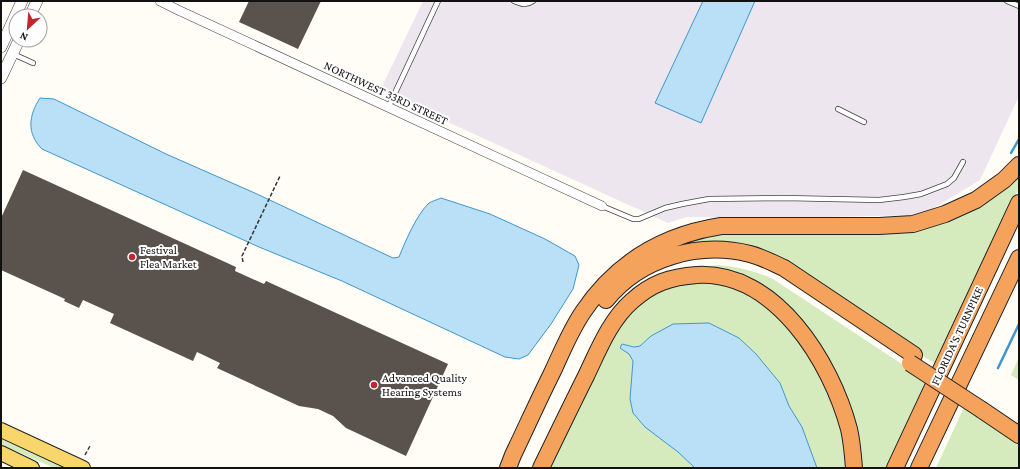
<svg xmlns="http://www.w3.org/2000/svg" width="1020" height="469" viewBox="0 0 1020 469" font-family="'Crimson Pro',serif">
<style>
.industrial{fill:#eee6ef}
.green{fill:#d5ebbd}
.water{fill:#b9e0f7;stroke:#3f96cf}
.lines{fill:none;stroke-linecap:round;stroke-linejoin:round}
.stream{stroke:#3f96cf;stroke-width:2.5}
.building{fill:#5a524d}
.service-casing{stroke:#444;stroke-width:6}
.minor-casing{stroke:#444;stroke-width:10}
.tertiary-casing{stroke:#444;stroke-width:12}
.primary-casing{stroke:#222;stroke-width:16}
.motorway-casing{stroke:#222;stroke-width:18}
.path{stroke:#333;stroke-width:1.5;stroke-dasharray:4 2;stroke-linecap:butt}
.service{stroke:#fff;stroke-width:4.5}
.minor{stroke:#fff;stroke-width:9}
.tertiary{stroke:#fff;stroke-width:11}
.primary{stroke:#f9d66b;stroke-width:14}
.motorway{stroke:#f5a25d;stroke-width:16}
.motorway-bridge-casing{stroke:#222;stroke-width:18;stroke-linecap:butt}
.motorway-bridge{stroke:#f5a25d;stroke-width:16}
.poi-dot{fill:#c4262e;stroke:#fff;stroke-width:1.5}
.labels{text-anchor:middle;stroke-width:4;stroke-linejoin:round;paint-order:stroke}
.street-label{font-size:12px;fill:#111;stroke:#fff}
.poi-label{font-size:12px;fill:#111;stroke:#fff;text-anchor:start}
</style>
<rect width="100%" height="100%" fill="#fffdf5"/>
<path class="industrial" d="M 423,1 L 1019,1 L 1019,96 L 980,180 L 922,215 L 777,218 L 687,217 L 668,223 L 380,91 Z"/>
<path class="green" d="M 1019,175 L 1019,188 L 934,363 L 755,249 L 638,262 L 693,235 L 890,230 Z
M 719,265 C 738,267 755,271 773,279 L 926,380 L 886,468 L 858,468 L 853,434 L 783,307 L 685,270 L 685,268 Z
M 695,279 L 747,290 L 797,334 L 837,406 L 850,468 L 817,468 L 802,427 L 789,406 L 780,383 L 756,354 L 739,338 L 709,323 L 673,324 L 651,336 L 640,346 L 634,347 L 623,344 L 633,361 L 630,399 L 678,452 L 695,468 L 548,468 L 618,327 L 634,308 L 663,287 Z
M 1019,357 L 1019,380 L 1011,375 Z
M 965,405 L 1019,441 L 1019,468 L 936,468 Z
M 1,438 L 66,468 L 54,468 L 14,450 L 1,446 Z"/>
<path class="water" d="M 703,1 L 755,1 L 701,123 L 655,103 Z
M 40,98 L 54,99 L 166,154 L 257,194 L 393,258 L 399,257 C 405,242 417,214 429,203 C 432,201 437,200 441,198 L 490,214 L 545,239 L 575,256 L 579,265 L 573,289 L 551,324 L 528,355 L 519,359 L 505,357 L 342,281 L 259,247 L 42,149 C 26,133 29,115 40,98 Z
M 709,323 L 739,338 L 756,354 L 780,383 L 789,406 L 802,427 L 817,468 L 695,468 L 678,452 L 645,427 L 633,413 L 630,399 L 633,361 L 629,354 L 620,348 L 622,344 L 634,347 L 640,346 L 651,336 L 673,324 Z"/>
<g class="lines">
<path class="stream" d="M 1011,153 L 1019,139
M 998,368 L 1019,324"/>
</g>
<path class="building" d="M 249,1 L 321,1 L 298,49 L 239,22 Z
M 23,170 L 236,267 L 235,271 L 264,284 L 266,281 L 448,364 L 406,456 L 346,428 L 333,416 L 318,409 L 299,406 L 217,368 L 220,363 L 197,352 L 193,361 L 110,323 L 114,314 L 83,300 L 79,308 L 64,301 L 65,299 L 1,270 L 1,218 Z"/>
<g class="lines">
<defs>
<path id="service" d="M 514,1 C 521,4 526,6 533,1
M 1007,1 L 1019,6
M 13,54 L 33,63
M 388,108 L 438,1
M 838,109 L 864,122
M 602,206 L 633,219 L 639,219 L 665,208 L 682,204 L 709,199 L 783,198 L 879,200 L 904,197 L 921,194 L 947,184 L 954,178 L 963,162"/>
<path id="minor" d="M 160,1 L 178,10 L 602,206"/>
<path id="tertiary" d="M 30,16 L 37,1
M 1,47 L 22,1
M 1,78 L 19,40"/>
<path id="primary" d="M 1,430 L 83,468
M 1,453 L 32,468"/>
<path id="motorway" d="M 606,300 C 640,258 698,241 750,254 C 762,257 773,263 784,268 L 914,355
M 982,410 L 1019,435
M 508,468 L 513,455 C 526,428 538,401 551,375 C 561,354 570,331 583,312 C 616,263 663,235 721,226 L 879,226 L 913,224 L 945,214 L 976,200 L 1004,180 L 1019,165
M 541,468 C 556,437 571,406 586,376 C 598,351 610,320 632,301 C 652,283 670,277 697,275 C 776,271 831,362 849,429 C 852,442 853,455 854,468
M 895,468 L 1019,203
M 919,468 L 1019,258"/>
</defs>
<use href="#service" class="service-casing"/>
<use href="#minor" class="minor-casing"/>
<use href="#tertiary" class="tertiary-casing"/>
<use href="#primary" class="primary-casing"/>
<use href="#motorway" class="motorway-casing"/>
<path class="path" d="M 243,262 L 242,256 L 280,176
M 85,455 L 90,446"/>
<use href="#service" class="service"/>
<use href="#minor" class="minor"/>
<use href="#tertiary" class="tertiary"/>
<use href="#primary" class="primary"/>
<use href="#motorway" class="motorway"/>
<defs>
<path id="motorway-bridge" d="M 910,363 L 982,410"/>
</defs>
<use href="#motorway-bridge" class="motorway-bridge-casing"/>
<use href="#motorway-bridge" class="motorway-bridge"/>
</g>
<g class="poi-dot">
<circle cx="132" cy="257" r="4"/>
<circle cx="374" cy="385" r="4"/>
</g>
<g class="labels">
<g class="street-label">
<text transform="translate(386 93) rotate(25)" y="4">NORTHWEST 33RD STREET</text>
<text transform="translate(957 336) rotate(-65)" y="4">FLORIDA'S TURNPIKE</text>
</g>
<g class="poi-label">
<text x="140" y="254">Festival<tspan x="140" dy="14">Flea Market</tspan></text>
<text x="382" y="382">Advanced Quality<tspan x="382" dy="14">Hearing Systems</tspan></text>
</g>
</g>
<rect width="1020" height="469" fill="none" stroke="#111111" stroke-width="4"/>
<g transform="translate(28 28) rotate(206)"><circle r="19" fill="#ffffff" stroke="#a0a0a0"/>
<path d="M0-3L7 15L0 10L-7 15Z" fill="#c4262e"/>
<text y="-6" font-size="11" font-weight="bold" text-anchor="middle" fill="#111111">N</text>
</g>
</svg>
